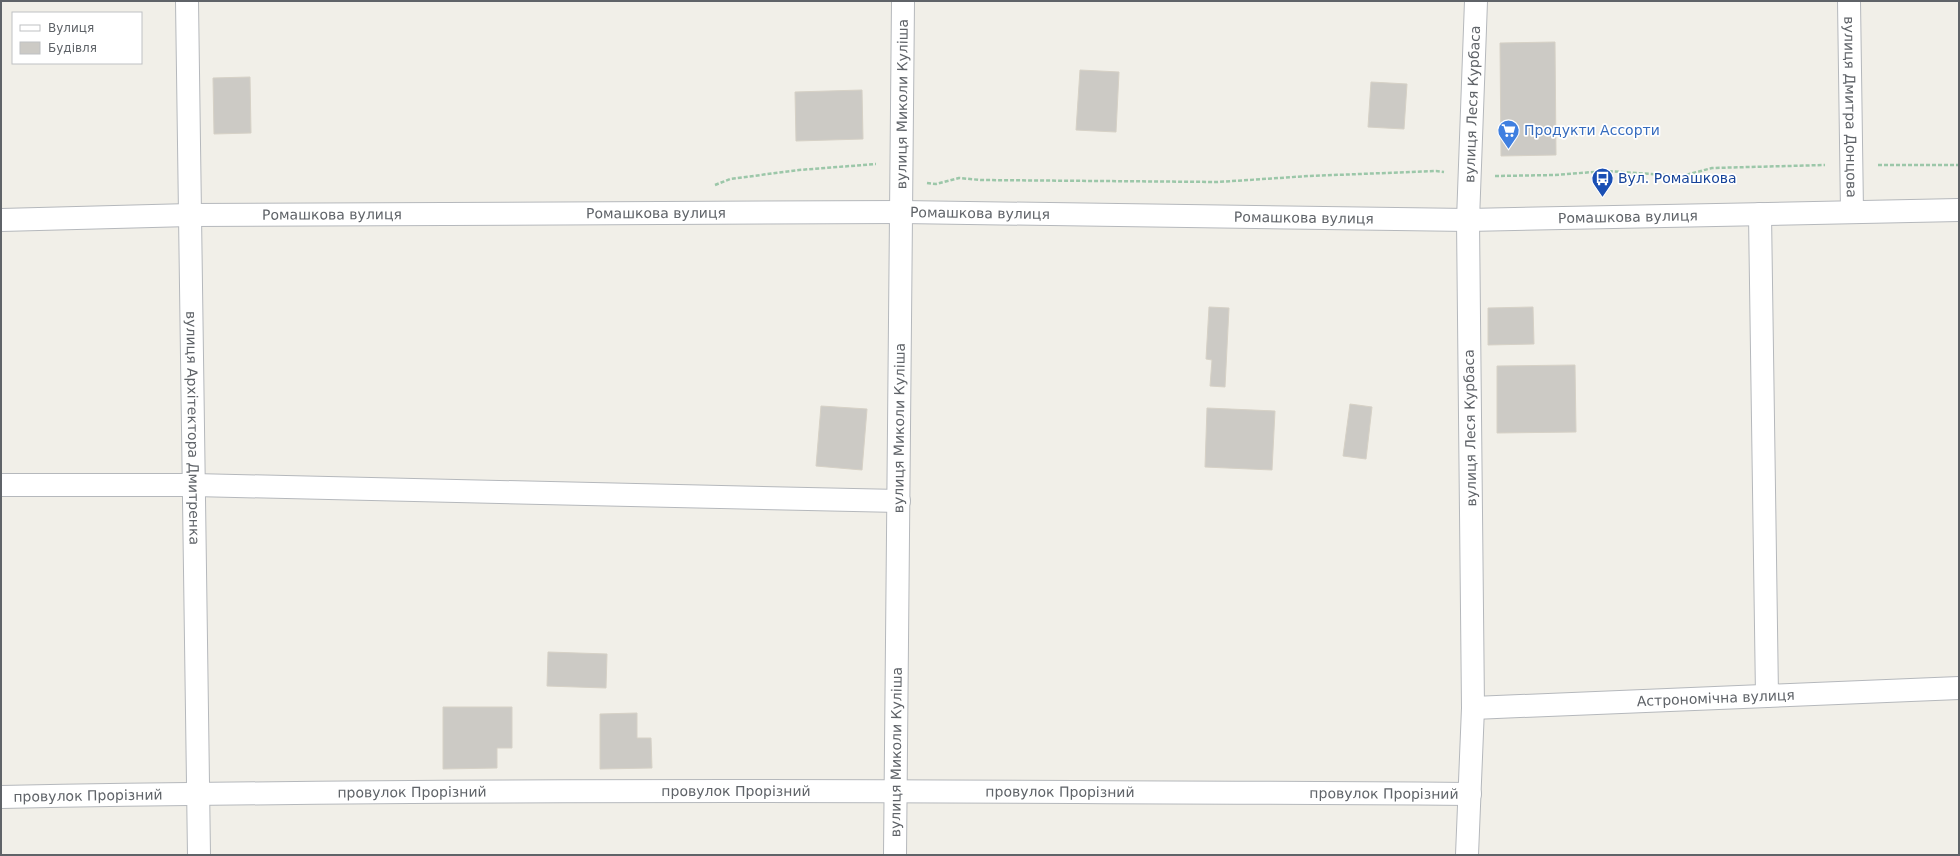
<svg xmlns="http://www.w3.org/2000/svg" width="1960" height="856" viewBox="0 0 1960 856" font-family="'DejaVu Sans',sans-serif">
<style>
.building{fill:#cccac5;stroke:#d6d1c6}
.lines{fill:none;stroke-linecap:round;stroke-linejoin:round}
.minor-casing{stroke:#b5b8bc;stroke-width:24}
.path{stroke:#9cc7a9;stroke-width:2.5;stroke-dasharray:4 2;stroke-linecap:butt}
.minor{stroke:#fff;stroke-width:22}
.labels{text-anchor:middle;stroke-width:3.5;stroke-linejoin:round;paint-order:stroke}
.street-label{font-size:14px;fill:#5f6368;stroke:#fff}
.shop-label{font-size:14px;fill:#366cbe;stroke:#fff;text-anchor:start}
.transit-label{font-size:14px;fill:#164399;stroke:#fff;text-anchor:start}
</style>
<rect width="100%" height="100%" fill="#f1efe8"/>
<path class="building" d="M 1555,42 L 1556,155 L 1501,156 L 1500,43 Z
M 1080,70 L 1119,72 L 1116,132 L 1076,130 Z
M 250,77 L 251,133 L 214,134 L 213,78 Z
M 1371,82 L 1407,84 L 1404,129 L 1368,127 Z
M 862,90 L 863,139 L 796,141 L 795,92 Z
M 1209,307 L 1229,308 L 1225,387 L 1210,386 L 1212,360 L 1206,359 Z
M 1533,307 L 1534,344 L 1488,345 L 1488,308 Z
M 1575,365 L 1576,432 L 1497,433 L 1497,366 Z
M 1350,404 L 1372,407 L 1366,459 L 1343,456 Z
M 821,406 L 867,409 L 862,470 L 816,466 Z
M 1207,408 L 1275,411 L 1272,470 L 1205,467 Z
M 548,652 L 607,654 L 606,688 L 547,686 Z
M 443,707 L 512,707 L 512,748 L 497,748 L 497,768 L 443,769 Z
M 637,713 L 637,738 L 651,738 L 652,768 L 600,769 L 600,714 Z"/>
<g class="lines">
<defs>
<g id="minor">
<path id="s1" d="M 187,1 L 199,855"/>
<path id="s2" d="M 1849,1 L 1852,212"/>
<path d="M 1760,214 L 1767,696"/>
<path id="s3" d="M 1,220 L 190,215 L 902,212 L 1468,220 L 1959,210"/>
<path d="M 1,485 L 194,485 L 899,501"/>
<path id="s4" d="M 1473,708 L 1959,688"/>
<path id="s5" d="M 1,797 C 491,788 981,791 1470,794"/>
<path id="s6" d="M 895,855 L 903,1"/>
<path id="s7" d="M 1467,855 L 1473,708 L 1468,220 L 1476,1"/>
</g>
</defs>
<use href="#minor" class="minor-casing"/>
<path class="path" d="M 1878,165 L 1959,165
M 1495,176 L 1555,175 L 1606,171 L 1682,176 L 1712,168 L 1825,165
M 927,183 L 936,184 L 959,178 L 981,180 L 1218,182 L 1309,176 L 1436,171 L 1444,172
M 715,185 L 730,179 L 799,170 L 876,164"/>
<use href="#minor" class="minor"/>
</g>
<defs>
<symbol id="supermarket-pin" viewBox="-11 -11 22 30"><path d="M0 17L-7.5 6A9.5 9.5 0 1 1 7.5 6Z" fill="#3f7fe0" stroke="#fff"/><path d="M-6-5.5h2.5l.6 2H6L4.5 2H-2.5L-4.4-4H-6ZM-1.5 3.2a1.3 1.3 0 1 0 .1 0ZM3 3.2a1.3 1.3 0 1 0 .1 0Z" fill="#fff"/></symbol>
<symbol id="bus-pin" viewBox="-11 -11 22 30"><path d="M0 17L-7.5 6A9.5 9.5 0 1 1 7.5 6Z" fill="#1a4fb4" stroke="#fff"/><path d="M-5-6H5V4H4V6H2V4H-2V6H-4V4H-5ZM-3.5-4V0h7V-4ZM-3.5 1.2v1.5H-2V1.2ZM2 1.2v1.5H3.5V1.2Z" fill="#fff"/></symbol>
</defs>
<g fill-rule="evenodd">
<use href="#supermarket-pin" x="1496" y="118" width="25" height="34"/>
<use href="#bus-pin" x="1590" y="166" width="25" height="34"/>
</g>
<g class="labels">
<g class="street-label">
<text dy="5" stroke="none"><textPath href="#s6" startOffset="751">вулиця Миколи Куліша</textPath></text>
<text dy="5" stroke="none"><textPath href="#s7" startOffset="751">вулиця Леся Курбаса</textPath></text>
<text dy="5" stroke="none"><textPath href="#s2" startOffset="106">вулиця Дмитра Донцова</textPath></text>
<text dy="5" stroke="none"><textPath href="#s3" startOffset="655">Ромашкова вулиця</textPath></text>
<text dy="5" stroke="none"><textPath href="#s3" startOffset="979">Ромашкова вулиця</textPath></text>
<text dy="5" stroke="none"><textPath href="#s3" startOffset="331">Ромашкова вулиця</textPath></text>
<text dy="5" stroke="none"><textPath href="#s3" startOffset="1627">Ромашкова вулиця</textPath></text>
<text dy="5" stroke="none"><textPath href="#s3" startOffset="1303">Ромашкова вулиця</textPath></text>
<text dy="5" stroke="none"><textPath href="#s1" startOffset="427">вулиця Архітектора Дмитренка</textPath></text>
<text dy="5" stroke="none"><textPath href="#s6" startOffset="427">вулиця Миколи Куліша</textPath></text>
<text transform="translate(1470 428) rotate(-91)" y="5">вулиця Леся Курбаса</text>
<text dy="5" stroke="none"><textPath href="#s4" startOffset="243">Астрономічна вулиця</textPath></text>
<text dy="5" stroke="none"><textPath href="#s6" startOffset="103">вулиця Миколи Куліша</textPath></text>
<text dy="5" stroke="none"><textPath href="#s5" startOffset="735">провулок Прорізний</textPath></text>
<text dy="5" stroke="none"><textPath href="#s5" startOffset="1059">провулок Прорізний</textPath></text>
<text dy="5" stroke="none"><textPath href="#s5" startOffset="411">провулок Прорізний</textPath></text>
<text dy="5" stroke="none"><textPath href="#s5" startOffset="1383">провулок Прорізний</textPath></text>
<text dy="5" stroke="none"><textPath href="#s5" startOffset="87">провулок Прорізний</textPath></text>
</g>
<g class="shop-label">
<text x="1524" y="135">Продукти Ассорти</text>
</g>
<g class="transit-label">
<text x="1618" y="183">Вул. Ромашкова</text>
</g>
</g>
<rect width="1960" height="856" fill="none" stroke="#5f6368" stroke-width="4"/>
<rect x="12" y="12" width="130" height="52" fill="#ffffff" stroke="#bfc1c3"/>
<rect x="20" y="25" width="20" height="6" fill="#ffffff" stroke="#bfc1c3"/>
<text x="48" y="32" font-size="12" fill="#5f6368">Вулиця</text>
<rect x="20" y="42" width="20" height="12" fill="#cccac5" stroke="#bfc1c3"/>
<text x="48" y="52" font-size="12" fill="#5f6368">Будівля</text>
</svg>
